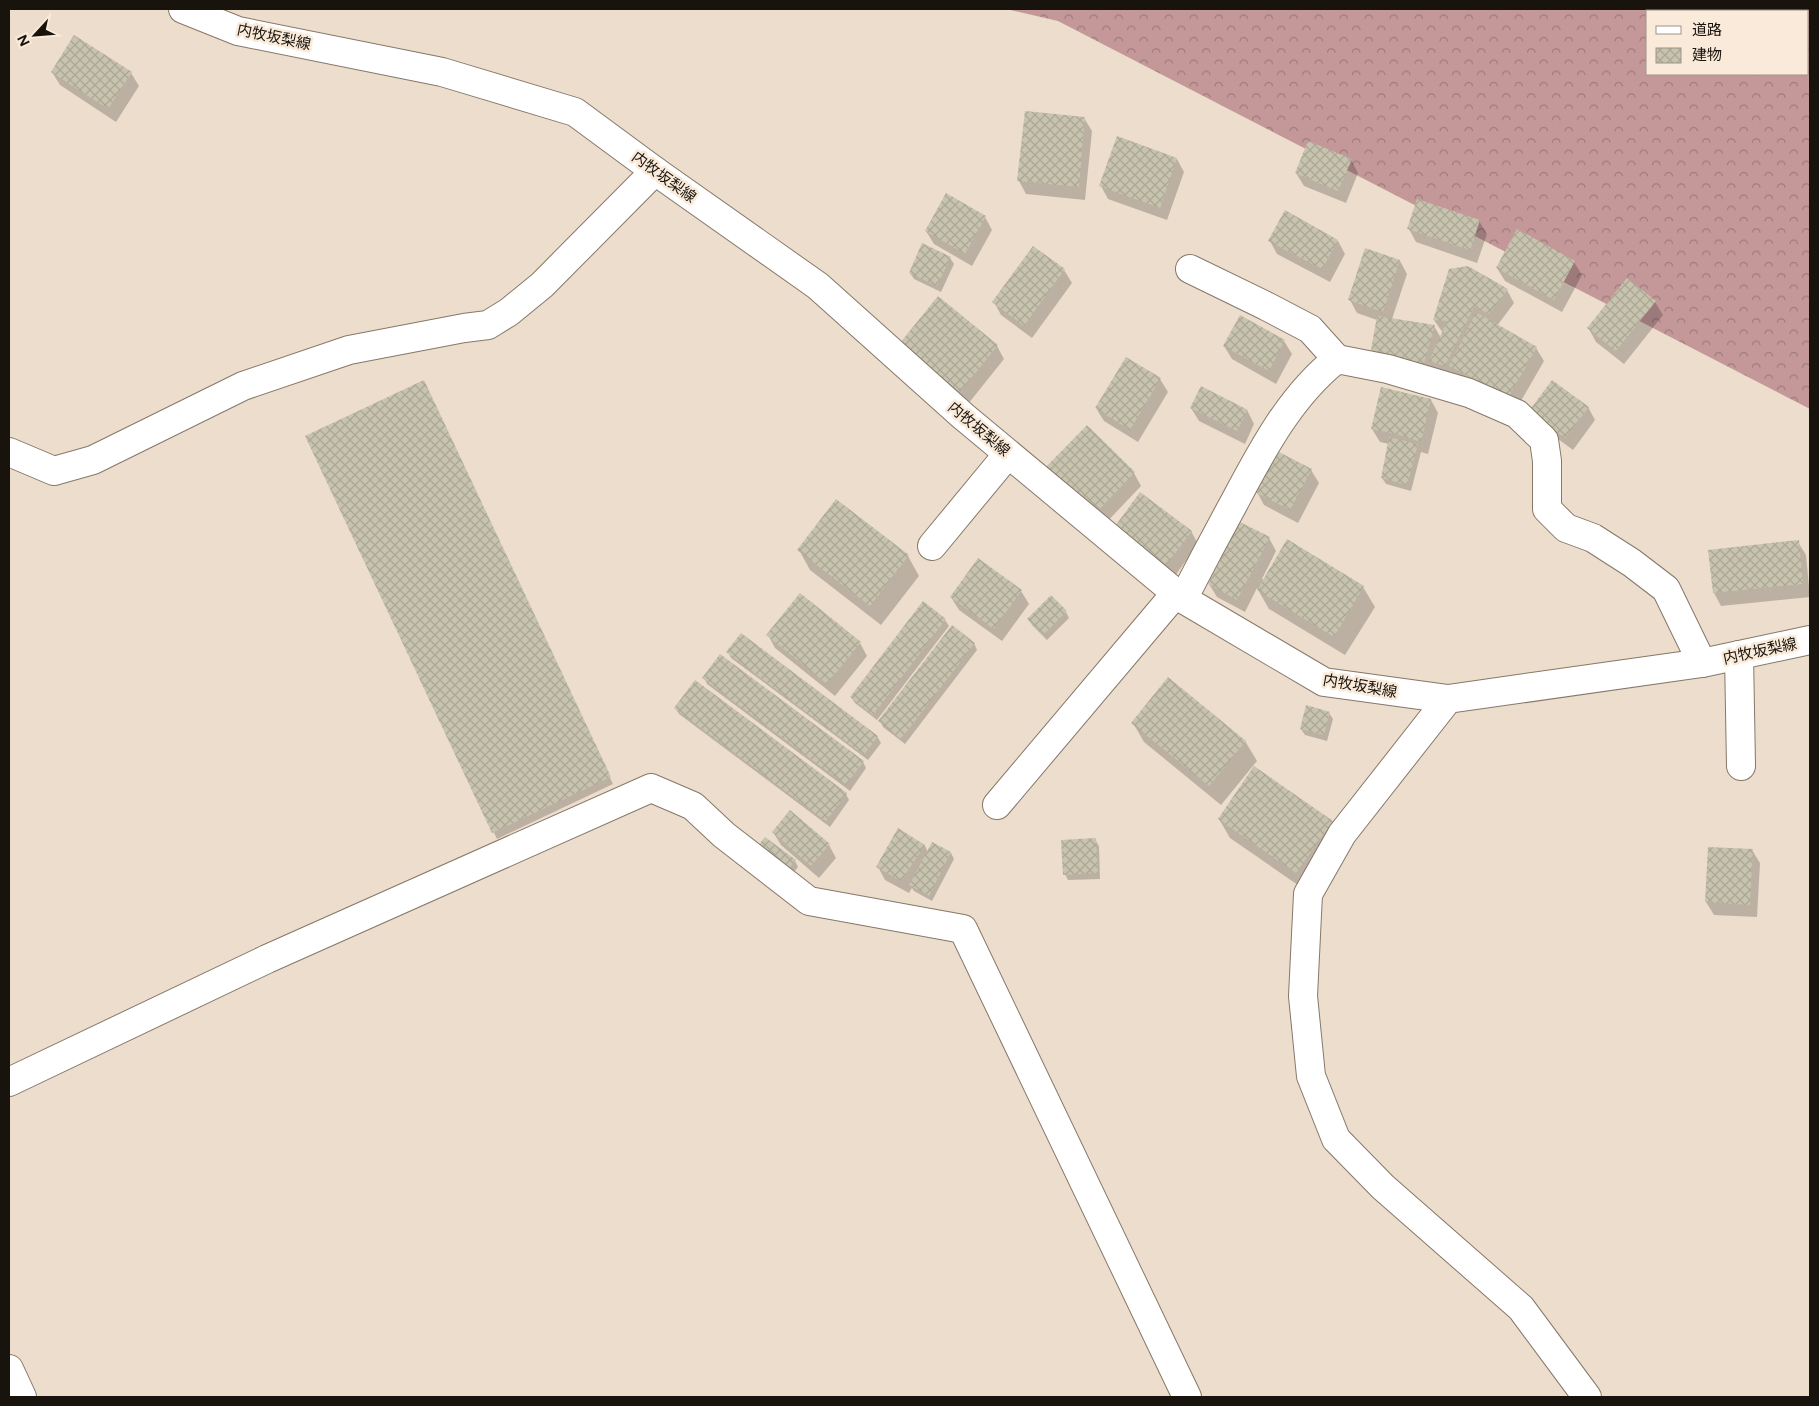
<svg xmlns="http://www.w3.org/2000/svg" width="1819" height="1406" viewBox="0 0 1819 1406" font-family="Figtree,'Noto Sans JP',sans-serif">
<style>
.forest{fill:url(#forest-crowns);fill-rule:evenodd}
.shadow{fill:#0003}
.building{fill:url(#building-cross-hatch)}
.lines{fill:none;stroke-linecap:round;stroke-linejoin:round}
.street-casing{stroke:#867869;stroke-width:30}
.secondary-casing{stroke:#867869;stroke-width:30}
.street{stroke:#fff;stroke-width:28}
.secondary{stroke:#fff;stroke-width:28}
.labels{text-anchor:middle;stroke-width:5;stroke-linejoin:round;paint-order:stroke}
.street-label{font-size:15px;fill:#18130d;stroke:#f9ead9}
</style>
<defs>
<pattern id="forest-crowns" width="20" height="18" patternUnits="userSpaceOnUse" patternTransform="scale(1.25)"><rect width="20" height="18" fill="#c49899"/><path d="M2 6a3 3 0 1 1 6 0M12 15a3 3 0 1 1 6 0" fill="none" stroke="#9e7b7b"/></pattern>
<pattern id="building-cross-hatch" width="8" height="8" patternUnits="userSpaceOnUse" patternTransform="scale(1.25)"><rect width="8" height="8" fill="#c7c3ae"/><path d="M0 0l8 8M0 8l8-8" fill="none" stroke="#aaa794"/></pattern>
</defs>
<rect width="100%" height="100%" fill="#ecddcc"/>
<path class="forest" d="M 1006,9 L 1810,9 L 1810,409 L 1058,21 ZM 1648,11 L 1808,11 L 1808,74 L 1648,74 Z"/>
<path class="shadow" d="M 52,72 L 131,73 L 139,86 L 116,122 L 60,85 Z
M 1084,118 L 1092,131 L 1085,200 L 1026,194 L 1019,181 Z
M 1177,159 L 1184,172 L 1167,220 L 1108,199 L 1101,186 Z
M 1351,160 L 1358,173 L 1346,203 L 1304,186 L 1296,173 Z
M 985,217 L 992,230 L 972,266 L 934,244 L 926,231 Z
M 1479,221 L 1487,234 L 1477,263 L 1416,242 L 1409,229 Z
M 1270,241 L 1338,241 L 1345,254 L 1330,282 L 1277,254 Z
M 950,258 L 954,264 L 941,292 L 914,279 L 910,273 Z
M 1400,261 L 1407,274 L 1392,319 L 1434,326 L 1441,338 L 1443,333 L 1434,320 L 1450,270 L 1507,290 L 1514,303 L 1497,326 L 1536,348 L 1544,361 L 1517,408 L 1458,379 L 1455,373 L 1452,378 L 1438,374 L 1434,367 L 1430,380 L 1380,363 L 1372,350 L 1377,320 L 1357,313 L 1350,300 Z
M 1574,262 L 1582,275 L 1562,312 L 1505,281 L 1497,268 Z
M 1064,270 L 1072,283 L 1032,338 L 1001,315 L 994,302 Z
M 1655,302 L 1663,315 L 1624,364 L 1596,342 L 1589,329 Z
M 1284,341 L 1292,354 L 1276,384 L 1232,359 L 1224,346 Z
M 997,346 L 1004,359 L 968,404 L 909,356 Z
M 1126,358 L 1160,379 L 1168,392 L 1138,442 L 1104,421 L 1096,408 Z
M 427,388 L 613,784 L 497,839 L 307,437 Z
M 1431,400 L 1438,413 L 1428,454 L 1421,452 L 1411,491 L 1386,484 L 1382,478 L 1389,444 L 1380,442 L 1372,429 Z
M 1588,407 L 1595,420 L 1573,450 L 1538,424 Z
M 1191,408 L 1247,410 L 1254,424 L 1245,444 L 1199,421 Z
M 1311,470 L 1319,483 L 1298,523 L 1264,505 L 1257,492 Z
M 1134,473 L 1141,486 L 1103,526 L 1055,481 Z
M 1114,529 L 1191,531 L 1198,544 L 1172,580 Z
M 1269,538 L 1276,551 L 1262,579 L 1264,580 L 1363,587 L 1375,607 L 1345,655 L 1269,609 L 1257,588 L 1245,612 L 1217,597 L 1209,584 Z
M 1798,542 L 1806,555 L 1810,597 L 1721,606 L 1714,593 Z
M 799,550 L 908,556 L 919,576 L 881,625 L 810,570 Z
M 978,560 L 1021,591 L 1029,604 L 1002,641 L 959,610 L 951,597 Z
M 923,603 L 945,620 L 949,626 L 877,720 L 855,703 L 851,697 Z
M 1066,612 L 1069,618 L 1047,640 L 1032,625 L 1029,619 Z
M 768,635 L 860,643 L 867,656 L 835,696 L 775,648 Z
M 974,643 L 977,650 L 905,744 L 883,727 L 880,721 Z
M 728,652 L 877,736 L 881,743 L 868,760 L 731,658 Z
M 704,678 L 863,762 L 866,768 L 850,791 L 707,684 Z
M 675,708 L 846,794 L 849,800 L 830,827 L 679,714 Z
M 1329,713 L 1333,719 L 1327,741 L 1305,735 L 1301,729 Z
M 1133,723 L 1245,741 L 1257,761 L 1221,805 L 1144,742 Z
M 1219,819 L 1332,822 L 1343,841 L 1308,892 L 1230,838 Z
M 898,830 L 925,846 L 928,852 L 932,844 L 951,853 L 954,859 L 932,901 L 914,891 L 912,888 L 909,893 L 885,880 L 878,867 Z
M 773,832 L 829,845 L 836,858 L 819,878 L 781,845 Z
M 765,838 L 795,861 L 798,867 L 787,881 Z
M 1095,840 L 1099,846 L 1100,879 L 1068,880 L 1065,874 Z
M 1752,850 L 1760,863 L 1757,917 L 1714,915 L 1706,902 Z"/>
<path class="building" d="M 74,35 L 132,72 L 108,109 L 51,72 Z
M 1025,111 L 1085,117 L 1079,187 L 1017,181 Z
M 1117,136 L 1177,158 L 1160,208 L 1099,186 Z
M 1308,141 L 1352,159 L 1338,191 L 1295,173 Z
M 946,193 L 986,216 L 965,254 L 925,231 Z
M 1417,199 L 1480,220 L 1470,250 L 1407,229 Z
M 1285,210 L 1338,240 L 1322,269 L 1268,241 Z
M 1517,229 L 1575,261 L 1554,300 L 1496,268 Z
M 922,243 L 951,257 L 937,286 L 909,273 Z
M 1033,246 L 1065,269 L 1024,326 L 992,302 Z
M 1365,248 L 1400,260 L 1383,312 L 1348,300 Z
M 1468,266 L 1508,289 L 1489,314 L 1474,307 L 1445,366 L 1429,361 L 1447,321 L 1433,320 L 1449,269 Z
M 1627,278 L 1656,301 L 1616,351 L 1587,328 Z
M 938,296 L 998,345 L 960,392 L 900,343 Z
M 1476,312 L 1537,347 L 1509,396 L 1449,366 Z
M 1240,315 L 1285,340 L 1269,371 L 1223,346 Z
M 1377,316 L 1435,325 L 1423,367 L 1371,350 Z
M 1126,357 L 1161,378 L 1130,430 L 1095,408 Z
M 424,380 L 611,777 L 492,833 L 305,436 Z
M 1552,380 L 1589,407 L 1565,438 L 1529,411 Z
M 1201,386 L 1248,410 L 1237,431 L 1190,408 Z
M 1381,387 L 1431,399 L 1421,442 L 1396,434 L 1371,429 Z
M 1087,425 L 1135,472 L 1095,514 L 1046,467 Z
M 1389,437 L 1418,444 L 1407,485 L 1381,478 Z
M 1277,451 L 1312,469 L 1290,510 L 1255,492 Z
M 1140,492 L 1192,531 L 1164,568 L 1113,529 Z
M 836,499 L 909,555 L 870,606 L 797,550 Z
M 1240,522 L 1270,537 L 1237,600 L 1208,584 Z
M 1287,539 L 1364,586 L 1334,637 L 1257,590 Z
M 1799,540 L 1803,584 L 1713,593 L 1708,550 Z
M 978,558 L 1022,590 L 994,629 L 950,597 Z
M 800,593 L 861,642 L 827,684 L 766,635 Z
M 1051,595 L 1067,611 L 1043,635 L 1027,619 Z
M 923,601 L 946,619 L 873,715 L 850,697 Z
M 952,625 L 975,643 L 901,739 L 878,721 Z
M 741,633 L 878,736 L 864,755 L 726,652 Z
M 720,654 L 864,761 L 846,785 L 702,678 Z
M 1168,677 L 1246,741 L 1209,786 L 1131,723 Z
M 695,680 L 847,793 L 826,821 L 674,708 Z
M 1306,705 L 1330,712 L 1324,735 L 1300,729 Z
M 1254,766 L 1333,821 L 1296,873 L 1218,819 Z
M 790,810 L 830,844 L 811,866 L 772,832 Z
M 898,828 L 925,845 L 901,881 L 876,867 Z
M 765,837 L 796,860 L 783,876 L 753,852 Z
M 1096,838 L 1098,873 L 1063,875 L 1061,840 Z
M 932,842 L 951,852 L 929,896 L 909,885 Z
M 1708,847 L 1753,849 L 1750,905 L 1705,902 Z"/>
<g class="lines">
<defs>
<path id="street" d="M 1190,269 L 1266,306 L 1310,329 L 1337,359
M 9,452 L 54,471 L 93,460 L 243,386 L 349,350 L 464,328 L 488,325 L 509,312 L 542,285 L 655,171
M 932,546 L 1008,454
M 1183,599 C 1200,566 1217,534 1235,501 C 1262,450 1291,395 1337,359 L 1388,369 L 1469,393 L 1517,414 L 1544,440 L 1547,461 L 1547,509 L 1566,528 L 1593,538 L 1632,563 L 1666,589 L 1702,663
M 1739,655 L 1741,766
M 1448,699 L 1342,834 L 1308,894 L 1303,996 L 1311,1076 L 1336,1139 L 1383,1187 L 1521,1308 L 1587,1397
M 997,805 L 1176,593
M 9,1082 L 267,959 L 651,788 L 693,806 L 724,835 L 809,901 L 963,929 L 1187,1397
M 9,1369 L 22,1397"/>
<path id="secondary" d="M 183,9 L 238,31 L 442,72 L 575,112 L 655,171 L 818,286 L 963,416 L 1183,599 L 1324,682 L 1448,699 L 1702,663 L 1810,640"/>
</defs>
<use href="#street" class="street-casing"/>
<use href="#secondary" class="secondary-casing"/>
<use href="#street" class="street"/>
<use href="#secondary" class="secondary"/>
</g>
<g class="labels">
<g class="street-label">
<text transform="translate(274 37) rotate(12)" y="5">内牧坂梨線</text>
<text transform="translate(664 177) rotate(36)" y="5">内牧坂梨線</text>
<text transform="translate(979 429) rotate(40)" y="5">内牧坂梨線</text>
<text transform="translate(1760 651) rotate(-12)" y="5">内牧坂梨線</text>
<text transform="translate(1360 686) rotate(10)" y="5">内牧坂梨線</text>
</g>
</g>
<rect width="1819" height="1406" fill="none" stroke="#18130d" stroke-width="20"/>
<rect x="1646" y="10" width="162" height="65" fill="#f9ead9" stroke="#9f9487"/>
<rect x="1656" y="26" width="25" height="8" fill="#ffffff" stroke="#9f9487"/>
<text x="1692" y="35" font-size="15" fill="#18130d">道路</text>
<rect x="1656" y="48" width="25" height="15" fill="url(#building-cross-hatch)" stroke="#9f9487"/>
<text x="1692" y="60" font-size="15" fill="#18130d">建物</text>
<g transform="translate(35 35) rotate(244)" stroke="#f9ead9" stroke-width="4" paint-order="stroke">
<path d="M0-4L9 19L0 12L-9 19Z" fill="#18130d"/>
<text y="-8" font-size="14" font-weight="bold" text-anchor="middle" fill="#18130d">N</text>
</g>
</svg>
